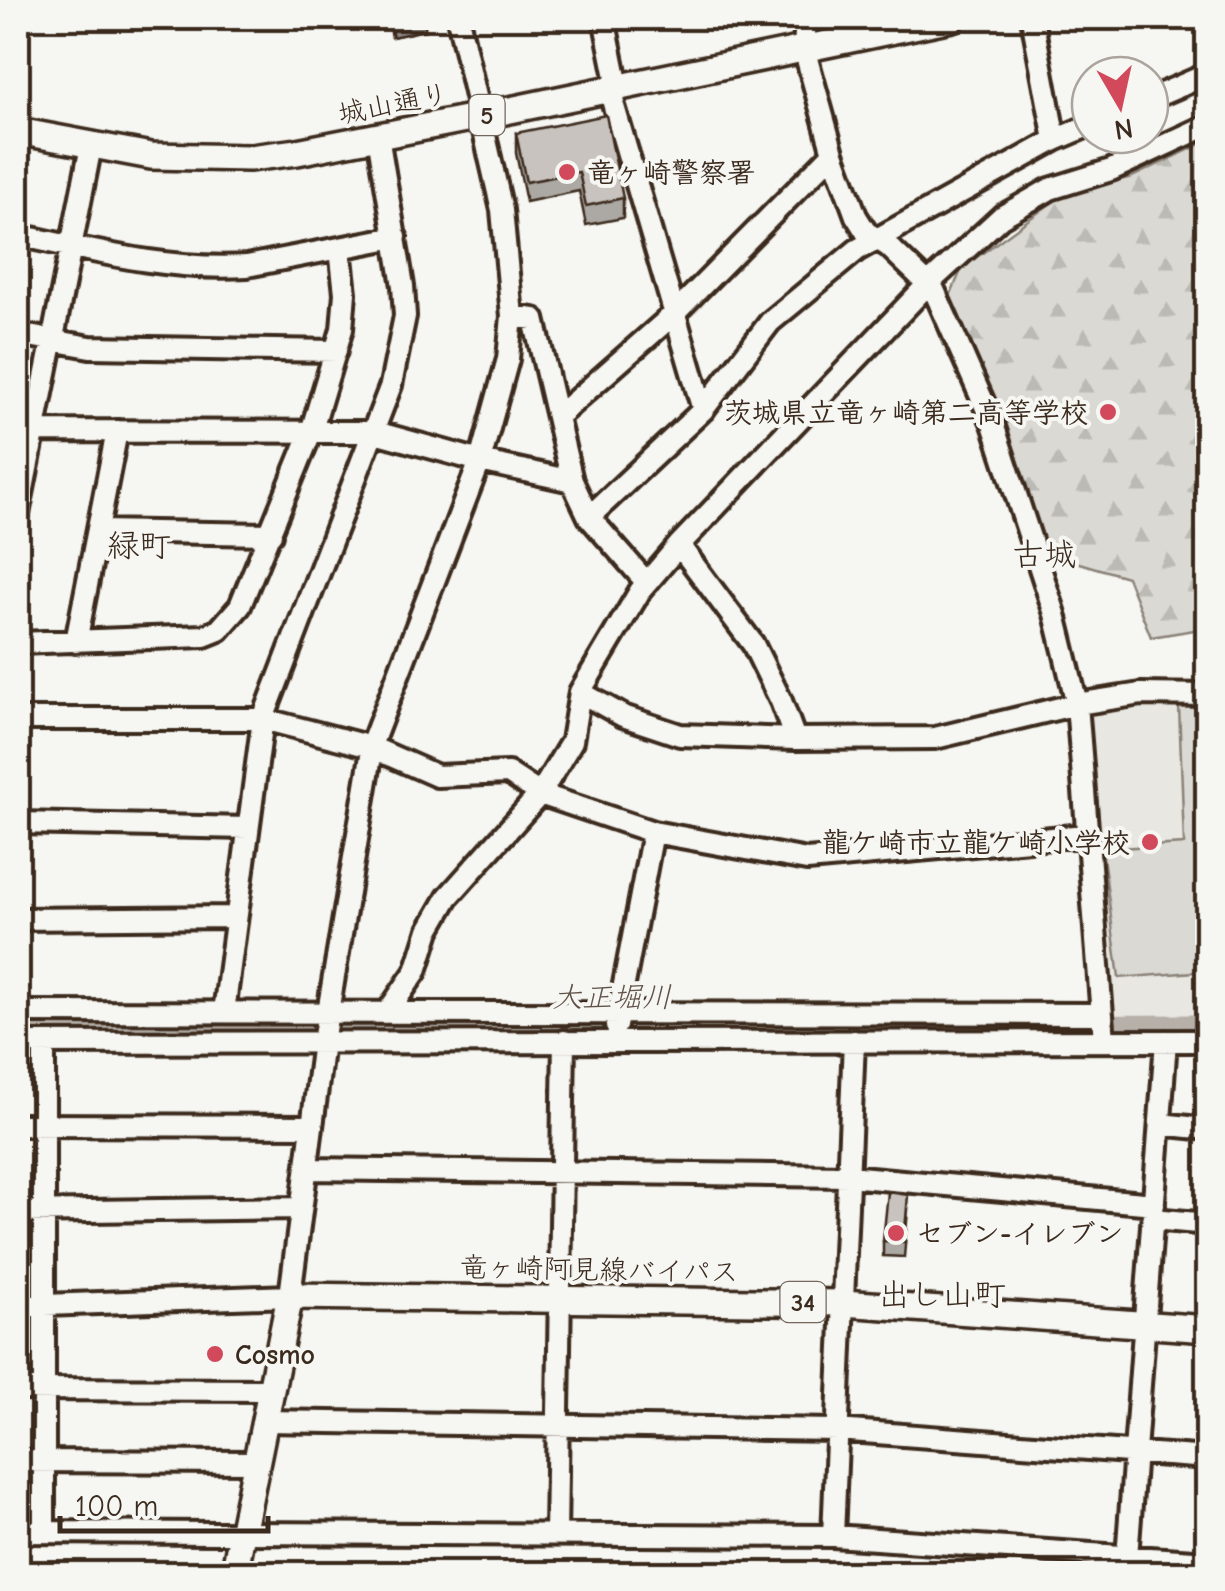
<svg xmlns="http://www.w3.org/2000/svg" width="1225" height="1591" viewBox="0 0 1225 1591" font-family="'Comic Neue','Klee One',sans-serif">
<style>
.built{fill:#e8e7e2}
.forest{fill:url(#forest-firs);stroke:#8a8278;stroke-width:2.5}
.garden{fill:#dad9d3;stroke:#8a8278;stroke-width:2.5}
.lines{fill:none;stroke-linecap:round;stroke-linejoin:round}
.river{stroke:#b6b0a9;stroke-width:25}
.minor-casing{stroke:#3b2a1e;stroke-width:28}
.major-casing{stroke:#3b2a1e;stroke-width:32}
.minor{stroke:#f6f6f2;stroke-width:20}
.major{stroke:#f6f6f2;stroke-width:25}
.wall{fill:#aca8a3;stroke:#3b2a1e;stroke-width:2.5}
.shaded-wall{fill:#8c8885;stroke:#3b2a1e;stroke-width:2.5}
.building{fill:#c8c3be;stroke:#3b2a1e;stroke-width:2.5}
.poi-dot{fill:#d1495b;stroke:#f6f6f2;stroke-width:4}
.labels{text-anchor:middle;stroke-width:8;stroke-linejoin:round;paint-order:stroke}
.shield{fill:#f6f6f2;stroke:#73675e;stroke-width:2.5}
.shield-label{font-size:25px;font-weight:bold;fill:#3b2a1e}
.street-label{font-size:28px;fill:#3b2a1e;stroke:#f6f6f2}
.poi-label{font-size:28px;font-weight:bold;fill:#3b2a1e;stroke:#f6f6f2;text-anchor:start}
.water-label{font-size:30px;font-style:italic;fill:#605248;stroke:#f6f6f2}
.quarter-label{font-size:32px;fill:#3b2a1e;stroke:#f6f6f2}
</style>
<defs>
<pattern id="forest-firs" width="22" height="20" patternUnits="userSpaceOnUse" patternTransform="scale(2.5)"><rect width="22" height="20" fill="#dad9d3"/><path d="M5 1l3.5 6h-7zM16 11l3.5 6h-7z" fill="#bcbab5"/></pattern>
</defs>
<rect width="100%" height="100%" fill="#f6f6f2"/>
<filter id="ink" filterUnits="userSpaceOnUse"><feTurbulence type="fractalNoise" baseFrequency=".01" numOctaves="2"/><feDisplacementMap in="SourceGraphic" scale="20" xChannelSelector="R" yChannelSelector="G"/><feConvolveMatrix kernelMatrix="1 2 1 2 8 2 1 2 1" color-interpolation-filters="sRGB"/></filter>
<g filter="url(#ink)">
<path class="built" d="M 1143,701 L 1207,701 L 1207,1019 L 1112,1018 L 1086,709 Z"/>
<path class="forest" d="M 1207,141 L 1207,628 L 1151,637 L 1127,577 L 1048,554 L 950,296 L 962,268 L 1065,193 L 1132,177 Z"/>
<path class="garden" d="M 1179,705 L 1207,705 L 1207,971 L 1119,978 L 1102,849 L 1184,844 Z"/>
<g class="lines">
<path class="river" d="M 18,1032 L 1208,1027"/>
<defs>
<path id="minor" d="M 604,18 L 618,87 L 613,103 L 703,410
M 806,18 L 804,48 L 833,153 L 856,216 L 866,232 L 888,246 L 934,290 L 993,424 L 1055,614 L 1077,704 L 1104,1040
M 1032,18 L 1055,140
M 1150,99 L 1208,74
M 18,235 C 93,251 170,271 247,266 L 396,237
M 512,316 L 534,319 L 572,481 L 589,517 L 647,583
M 18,334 L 90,347 L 336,351
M 558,416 L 675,313 L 833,153
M 18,428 L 34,431 L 375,432 L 480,461 L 572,481
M 18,514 L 91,146
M 589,517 L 703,410 L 770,322 L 857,250 L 1055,140 L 1090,125
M 98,531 L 271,534
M 679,545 L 753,644 L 781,701 L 795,739
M 76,642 L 117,431
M 18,643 L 204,636 L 219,630 L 240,606 L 311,432 L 342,329 L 345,293 L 340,249
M 580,692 L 623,716 L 680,735 L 795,739 L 935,738 L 1077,704 L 1141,694 L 1208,695
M 18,719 L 263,719 L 371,747 L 437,776 L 508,773 L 540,794 L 653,832 L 807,860 L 1085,835
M 18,823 L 248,828
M 18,919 L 235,917
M 18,1012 C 379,1012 740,1016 1102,1014
M 224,1012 L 263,719 L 391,385 L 405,316 L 403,286 L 378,136
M 387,1013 L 416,971 L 429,930 L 448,897 L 540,794 L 572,741 L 580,692 L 640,591 L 679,545 L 928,284 L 1001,217 L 1050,189 L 1111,170 L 1208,125
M 616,1026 L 653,832
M 18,1043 L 1208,1041
M 1160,1124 L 1208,1129
M 18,1125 L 312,1126
M 307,1169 L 848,1176 L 1154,1204
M 18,1212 L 301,1208
M 1153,1219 L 1208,1224
M 18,1306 L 290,1296 L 323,1042 L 374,738 L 480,461 L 508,359 L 512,316 L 502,210 L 458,18
M 18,1389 L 271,1390
M 264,1421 L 837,1430 L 1208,1458
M 18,1461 L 256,1462
M 18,1532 L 833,1536 L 1208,1562
M 44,1532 L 44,1043
M 556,1534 L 564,1041
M 833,1536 L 854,1041
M 1127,1557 L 1166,1041"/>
<path id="major" d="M 18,131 L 151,156 L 250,158 L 297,152 L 481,116 L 952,18
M 234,1574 L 290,1296 L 843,1303 L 1208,1329"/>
</defs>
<use href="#minor" class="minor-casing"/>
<use href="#major" class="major-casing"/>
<use href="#minor" class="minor"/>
<use href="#major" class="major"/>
</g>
<path class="wall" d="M 205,18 L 262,18 L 260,28 Z
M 388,18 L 425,18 L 425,30 L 392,37 Z
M 516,133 L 623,198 L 623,218 L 586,225 L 579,191 L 526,202 L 516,153 Z
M 908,1210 L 904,1257 L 883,1256 L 883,1241 Z"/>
<path class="shaded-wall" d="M 392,18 L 425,18 L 425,30 L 392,37 Z"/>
<path class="building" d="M 606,115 L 623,198 L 586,206 L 579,172 L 526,182 L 516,133 Z
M 888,1192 L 908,1195 L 904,1242 L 883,1241 Z"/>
</g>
<g class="poi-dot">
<circle cx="567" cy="172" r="10"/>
<circle cx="1108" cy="412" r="10"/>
<circle cx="1150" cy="842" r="10"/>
<circle cx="896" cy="1233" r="10"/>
<circle cx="215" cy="1354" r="10"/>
</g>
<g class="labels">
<g class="shield">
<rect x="469.5" y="95" width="35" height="40" rx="8"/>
<rect x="780.5" y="1282" width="45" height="40" rx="8"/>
</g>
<g class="shield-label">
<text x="487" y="124">5</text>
<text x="803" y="1311">34</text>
</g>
<g class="street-label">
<text transform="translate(393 103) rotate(-11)" y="10">城山通り</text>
<text transform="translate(599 1269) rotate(1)" y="10">竜ヶ崎阿見線バイパス</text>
</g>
<g class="poi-label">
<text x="587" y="182">竜ヶ崎警察署</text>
<text x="1088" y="422" text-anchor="end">茨城県立竜ヶ崎第二高等学校</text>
<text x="1130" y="852" text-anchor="end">龍ケ崎市立龍ケ崎小学校</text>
<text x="916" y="1243">セブン-イレブン</text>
<text x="235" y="1364">Cosmo</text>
</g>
<g class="water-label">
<text x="612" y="1007">大正堀川</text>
</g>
<g class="quarter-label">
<text x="139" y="556">緑町</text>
<text x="1044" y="565">古城</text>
<text x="942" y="1305">出し山町</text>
</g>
</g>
<rect width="1225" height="1591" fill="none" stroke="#f6f6f2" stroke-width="60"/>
<rect x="30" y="30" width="1165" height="1531" fill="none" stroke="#3b2a1e" stroke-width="4" filter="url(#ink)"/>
<g transform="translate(1120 105) rotate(171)"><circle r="48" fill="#f6f6f2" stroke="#aba49d" stroke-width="2.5"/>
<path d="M0-8L18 38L0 25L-18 38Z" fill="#d1495b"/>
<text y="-15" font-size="28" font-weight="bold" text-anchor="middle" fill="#3b2a1e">N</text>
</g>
<path d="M60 1516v15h208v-15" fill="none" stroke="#3b2a1e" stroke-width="5"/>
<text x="75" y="1516" font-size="30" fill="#3b2a1e" stroke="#f6f6f2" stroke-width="8" paint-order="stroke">100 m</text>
</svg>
